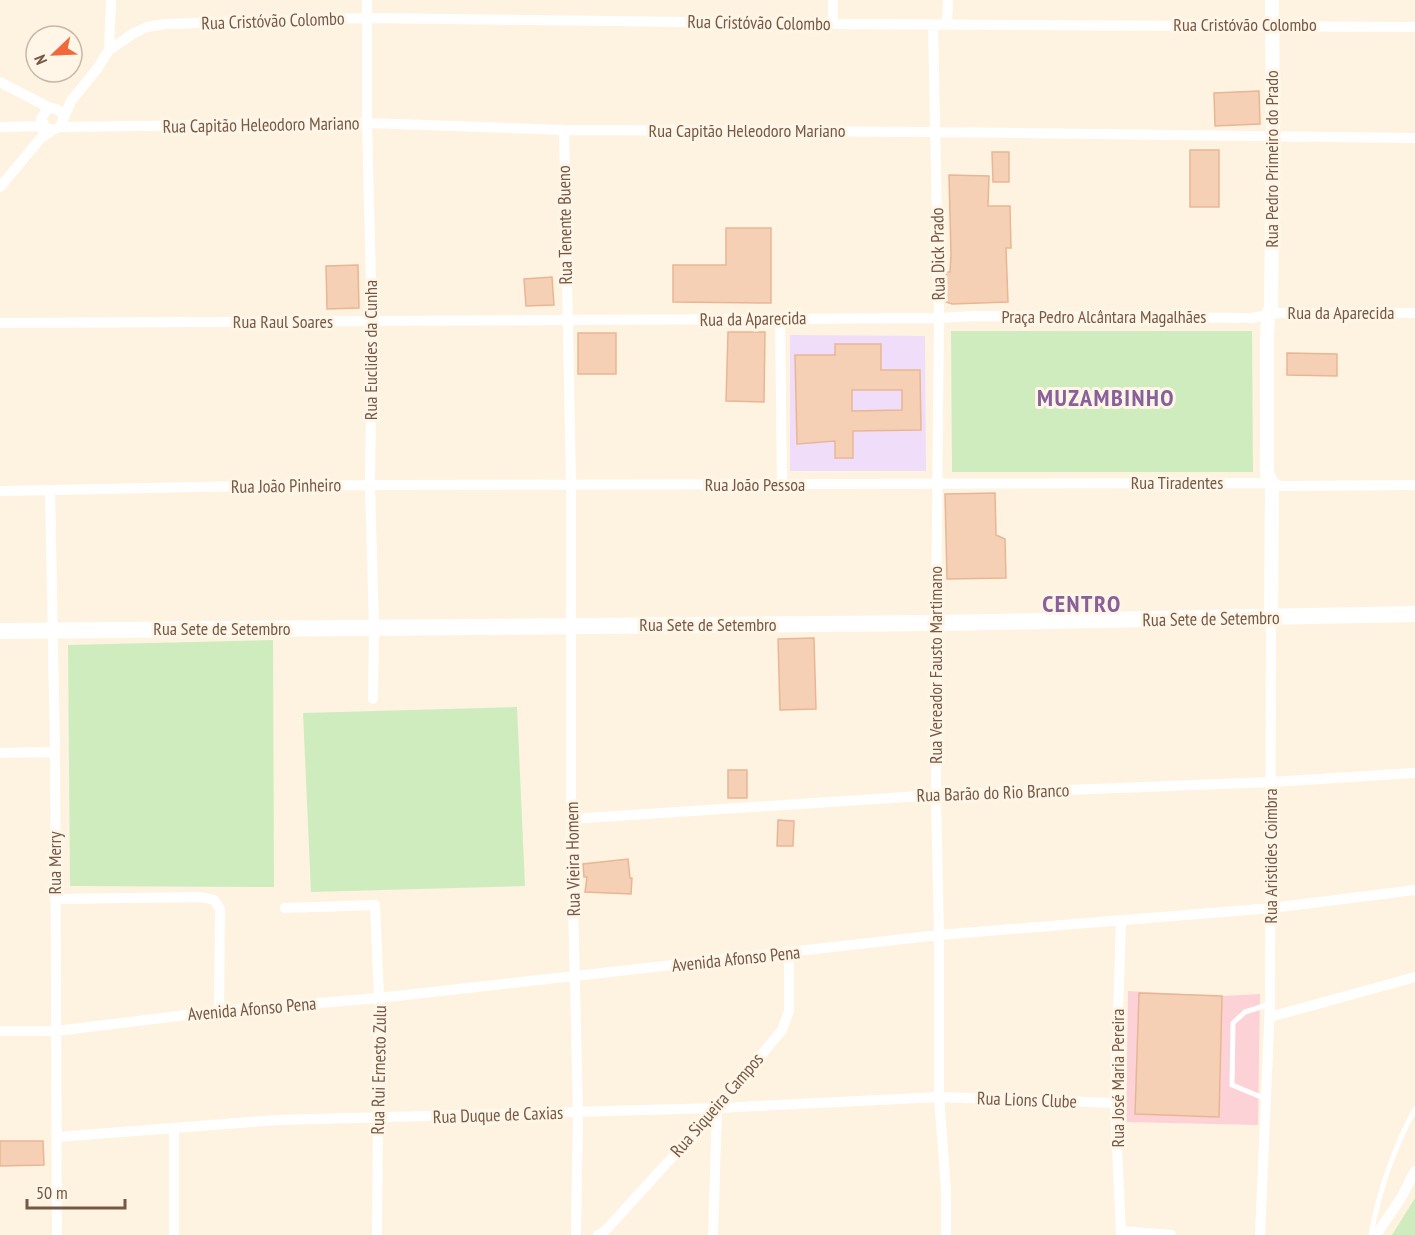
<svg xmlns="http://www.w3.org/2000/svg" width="1415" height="1235" viewBox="0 0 1415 1235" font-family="'PT Sans Narrow',sans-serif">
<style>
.education{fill:#f0ddfa}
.medical{fill:#fcd2d6}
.green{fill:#cfecbe}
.building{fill:#f5d0b5;stroke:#e8b695;stroke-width:1.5;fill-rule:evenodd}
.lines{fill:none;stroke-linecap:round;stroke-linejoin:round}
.service{stroke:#fff;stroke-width:5}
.minor{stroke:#fff;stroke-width:10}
.tertiary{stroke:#fff;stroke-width:14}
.secondary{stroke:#fff;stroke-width:16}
.labels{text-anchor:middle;stroke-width:6;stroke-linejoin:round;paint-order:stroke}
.street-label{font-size:18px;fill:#765846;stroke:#fff6e7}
.district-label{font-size:24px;font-weight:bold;letter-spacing:1.5px;fill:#88619a;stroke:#fff6e7}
</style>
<rect width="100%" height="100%" fill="#fef3e0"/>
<path class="education" d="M 790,335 L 925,336 L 926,471 L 790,471 Z"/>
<path class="medical" d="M 1128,991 L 1222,996 L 1260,994 L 1258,1125 L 1126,1122 Z"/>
<path class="green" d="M 951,331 L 1252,331 L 1253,472 L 952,472 Z
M 273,640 L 274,887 L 70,886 L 68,645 Z
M 517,707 L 525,886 L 311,892 L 303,713 Z
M 1415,1198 L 1415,1235 L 1392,1235 Z"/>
<path class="building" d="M 1259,91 L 1260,124 L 1215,126 L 1214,93 Z
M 1190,150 L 1219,150 L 1219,207 L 1190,207 Z
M 992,152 L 1009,152 L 1009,182 L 993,182 Z
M 949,175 L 989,176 L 988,206 L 1010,206 L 1011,248 L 1006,248 L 1008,302 L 952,304 L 946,302 L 946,272 L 950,272 L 951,255 Z
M 726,228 L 771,228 L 771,303 L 673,302 L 673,265 L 726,265 Z
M 358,265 L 359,308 L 327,309 L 326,266 Z
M 552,277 L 554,305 L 526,306 L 524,279 Z
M 728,332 L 765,332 L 764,402 L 726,401 Z
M 578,333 L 616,333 L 616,374 L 578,374 Z
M 835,344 L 881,344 L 881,370 L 920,370 L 921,430 L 853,431 L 853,458 L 835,458 L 835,441 L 797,444 L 795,355 L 835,355 ZM 852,390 L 902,390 L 902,410 L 852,411 Z
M 1287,353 L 1337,354 L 1337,376 L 1287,375 Z
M 995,493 L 996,535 L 1005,539 L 1006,578 L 947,579 L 945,494 Z
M 814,638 L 816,709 L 780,710 L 778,639 Z
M 728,770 L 747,770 L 747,798 L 728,798 Z
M 778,820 L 794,821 L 793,846 L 777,846 Z
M 628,859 L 630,878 L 632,878 L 631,894 L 585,892 L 587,877 L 584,877 L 583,864 Z
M 1139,993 L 1222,996 L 1219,1117 L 1135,1114 Z
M 0,1141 L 43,1141 L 44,1165 L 0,1166 Z"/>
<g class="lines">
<path class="service" d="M 1266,1099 L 1232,1085 L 1233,1023 L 1245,1012 L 1270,1004
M 1371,1235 C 1379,1191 1394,1148 1415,1109"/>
<path class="minor" d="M 367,0 L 367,123 L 372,322 L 370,485 L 374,628 L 373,699
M 947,23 L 948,0
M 833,24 L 833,0
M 933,25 L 939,318 L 936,623 L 936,795 L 939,935 L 939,1097 L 946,1190 L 946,1235
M 109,50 L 111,0
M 0,82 L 50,108
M 63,117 C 61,109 54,107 47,109 L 41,119 L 46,128 L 53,130 L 60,127 L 71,101 L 97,69 L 109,50 L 134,33 L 147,27 L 165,24 L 367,18 L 833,24 L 1415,27
M 0,127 L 43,126 L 42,130
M 60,127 L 367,123 L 564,130 L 935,132 L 1415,138
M 564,130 L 571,484 L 571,819 L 578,1112 L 576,1235
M 0,187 L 40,139 L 53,130
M 780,318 L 782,485
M 0,323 L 939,318 L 975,316 L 1251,318 L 1280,313 L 1415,313
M 50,490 L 55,752 L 57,1235
M 0,491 C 125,489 250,485 375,485 C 672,483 969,485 1266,483 L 1282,486 L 1415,485
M 0,753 L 55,752
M 571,819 L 936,795 L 1271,782 L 1415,773
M 55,899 L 201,897 L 214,900 L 220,909 L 219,1011
M 285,908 L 375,905 L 379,998 L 377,1235
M 1121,921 L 1115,1103 L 1121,1235
M 1270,1017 L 1415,977
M 0,1031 L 56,1031 L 219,1011 L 379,998 L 939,935 L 1272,908 L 1415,890
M 57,1137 L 277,1120 L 717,1108 L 939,1097 L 1115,1103
M 1121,1231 L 1171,1235
M 174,1235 L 174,1128
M 598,1235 L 605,1231 L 717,1108 L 782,1030 L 789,1011 L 789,953
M 713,1235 L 717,1108
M 1260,1235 L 1270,1004 L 1271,618
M 1376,1235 L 1401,1198 L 1415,1171"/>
<path class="tertiary" d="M 1271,618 L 1272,483 L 1267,474 L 1267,337 L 1268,317 L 1271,306 L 1273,137 L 1272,0"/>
<path class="secondary" d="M 0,631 L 936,623 L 1415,614"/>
</g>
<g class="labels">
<g class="street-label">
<text transform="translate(273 21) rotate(-2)" y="6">Rua Cristóvão Colombo</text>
<text transform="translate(759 23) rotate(1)" y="6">Rua Cristóvão Colombo</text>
<text x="1245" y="31">Rua Cristóvão Colombo</text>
<text transform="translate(261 125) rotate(-1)" y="6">Rua Capitão Heleodoro Mariano</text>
<text x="747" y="137">Rua Capitão Heleodoro Mariano</text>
<text transform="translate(1272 159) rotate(-90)" y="6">Rua Pedro Primeiro do Prado</text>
<text transform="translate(565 225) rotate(-91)" y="6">Rua Tenente Bueno</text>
<text transform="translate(938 254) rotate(-91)" y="6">Rua Dick Prado</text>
<text x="1341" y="319">Rua da Aparecida</text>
<text x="1104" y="323">Praça Pedro Alcântara Magalhães</text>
<text transform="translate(753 319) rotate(-1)" y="6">Rua da Aparecida</text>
<text x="283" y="328">Rua Raul Soares</text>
<text transform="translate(371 350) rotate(-90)" y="6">Rua Euclides da Cunha</text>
<text x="1177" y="489">Rua Tiradentes</text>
<text x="755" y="491">Rua João Pessoa</text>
<text transform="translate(286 486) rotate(-1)" y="6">Rua João Pinheiro</text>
<text transform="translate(1211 619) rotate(-1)" y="6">Rua Sete de Setembro</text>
<text x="708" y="631">Rua Sete de Setembro</text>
<text x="222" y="635">Rua Sete de Setembro</text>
<text transform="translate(936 665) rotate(-90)" y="6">Rua Vereador Fausto Martimano</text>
<text transform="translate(993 793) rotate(-2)" y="6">Rua Barão do Rio Branco</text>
<text transform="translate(1271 856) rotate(-90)" y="6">Rua Aristides Coimbra</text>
<text transform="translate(573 859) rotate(-91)" y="6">Rua Vieira Homem</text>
<text transform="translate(55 863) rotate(-90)" y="6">Rua Merry</text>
<text transform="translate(736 959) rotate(-6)" y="6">Avenida Afonso Pena</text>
<text transform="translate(252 1009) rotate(-5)" y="6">Avenida Afonso Pena</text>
<text transform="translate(379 1070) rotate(-89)" y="6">Rua Rui Ernesto Zulu</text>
<text transform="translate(1118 1078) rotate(-90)" y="6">Rua José Maria Pereira</text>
<text transform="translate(1027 1100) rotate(2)" y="6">Rua Lions Clube</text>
<text transform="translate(717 1105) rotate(-49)" y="6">Rua Siqueira Campos</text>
<text transform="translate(498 1115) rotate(-2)" y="6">Rua Duque de Caxias</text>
</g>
<g class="district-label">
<text x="1106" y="406">MUZAMBINHO</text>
<text x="1082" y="612">CENTRO</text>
</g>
</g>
<g transform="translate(54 54) rotate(247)"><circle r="28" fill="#fff6e7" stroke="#c8b7a7" stroke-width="1.5"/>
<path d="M0-4.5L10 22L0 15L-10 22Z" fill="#f0683c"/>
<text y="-9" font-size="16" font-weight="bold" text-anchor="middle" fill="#765846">N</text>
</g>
<path d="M27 1199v9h98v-9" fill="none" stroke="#765846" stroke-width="3"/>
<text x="36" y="1199" font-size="18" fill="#765846" stroke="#fff6e7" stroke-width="4.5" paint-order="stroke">50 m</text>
</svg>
